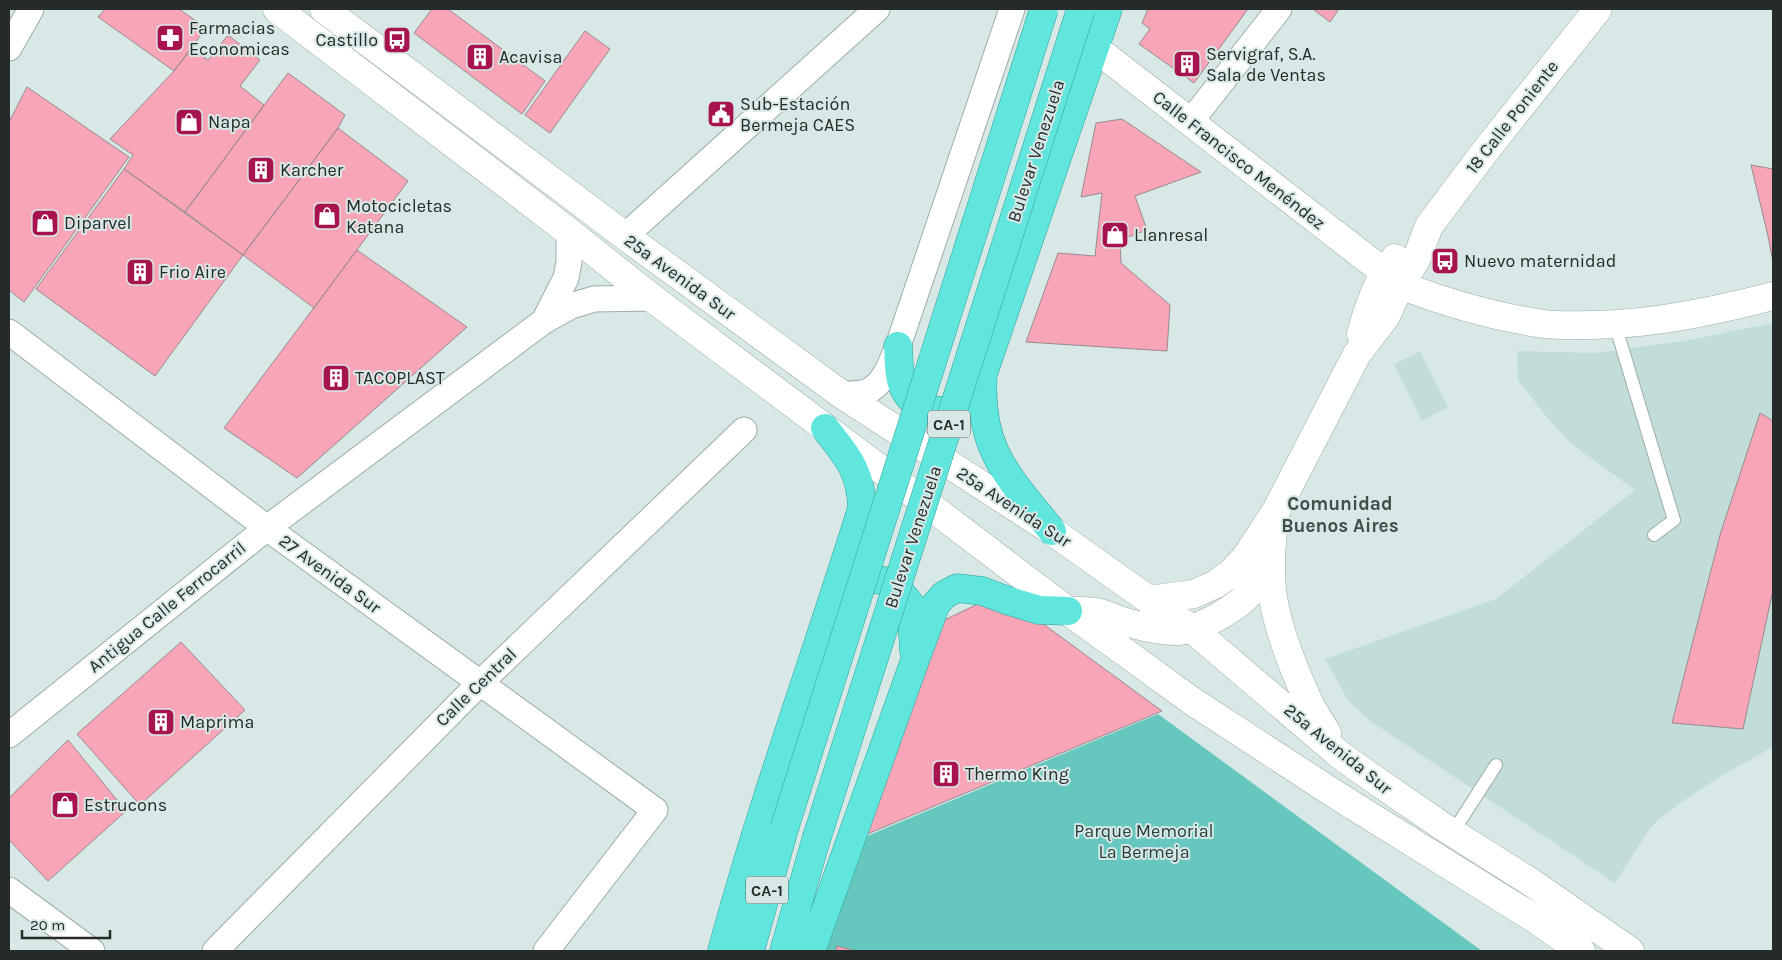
<svg xmlns="http://www.w3.org/2000/svg" width="1782" height="960" viewBox="0 0 1782 960" font-family="Karla,sans-serif">
<style>
.built{fill:#c2dcd9}
.green{fill:#66c7be}
.building{fill:#f8a5b8;stroke:#998a8d}
.lines{fill:none;stroke-linecap:round;stroke-linejoin:round}
.service-casing{stroke:#9cacaa;stroke-width:14}
.minor-casing{stroke:#9cacaa;stroke-width:27}
.tertiary-casing{stroke:#9cacaa;stroke-width:29}
.trunk-casing{stroke:#32a098;stroke-width:29}
.service{stroke:#fff;stroke-width:12}
.minor{stroke:#fff;stroke-width:25}
.tertiary{stroke:#fff;stroke-width:28}
.trunk{stroke:#60e6dc;stroke-width:28}
.trunk-bridge-casing{stroke:#32a098;stroke-width:29;stroke-linecap:butt}
.trunk-bridge{stroke:#60e6dc;stroke-width:28}
.labels{text-anchor:middle;stroke-width:4;stroke-linejoin:round;paint-order:stroke}
.shield{fill:#d7e8e6;stroke:#5a6463;stroke-width:1}
.shield-label{font-size:16px;font-weight:bold;fill:#252b2b}
.poi-label{font-size:18px;fill:#252b2b;stroke:#d7e8e6;text-anchor:start}
.street-label{font-size:18px;fill:#252b2b;stroke:#d7e8e6}
.park-label{font-size:18px;fill:#263f3c;stroke:#d7e8e6}
.neighbourhood-label{font-size:19px;font-weight:bold;fill:#3f4d4b;stroke:#d7e8e6}
</style>
<rect width="100%" height="100%" fill="#d7e8e6"/>
<path class="built" d="M 1773,323 L 1773,747 L 1721,776 L 1683,801 L 1658,820 L 1648,831 L 1615,883 L 1370,721 L 1348,700 L 1325,659 L 1496,599 L 1635,490 L 1573,445 L 1550,421 L 1518,380 L 1517,351 L 1594,353 L 1684,341 Z
M 1420,351 L 1448,407 L 1422,421 L 1394,365 Z"/>
<path class="green" d="M 1158,714 L 1482,951 L 823,951 L 860,839 Z"/>
<path class="building" d="M 105,9 L 179,9 L 206,28 L 174,71 L 98,17 Z
M 432,9 L 448,9 L 545,81 L 522,114 L 414,33 Z
M 1148,9 L 1248,9 L 1194,83 L 1139,44 L 1150,29 L 1142,23 Z
M 1315,9 L 1339,9 L 1330,22 L 1314,10 Z
M 585,31 L 610,49 L 550,133 L 525,115 Z
M 228,35 L 260,60 L 240,86 L 264,105 L 185,212 L 124,169 L 133,155 L 110,139 L 174,71 L 192,48 L 208,60 Z
M 288,73 L 345,115 L 338,128 L 243,255 L 185,212 Z
M 27,87 L 129,157 L 24,302 L 9,290 L 9,122 Z
M 1122,119 L 1201,172 L 1135,196 L 1147,230 L 1120,240 L 1121,263 L 1170,305 L 1167,351 L 1026,342 L 1058,253 L 1095,256 L 1102,193 L 1081,197 L 1096,123 Z
M 338,128 L 408,181 L 314,308 L 243,255 Z
M 1751,165 L 1773,169 L 1773,262 L 1768,236 Z
M 124,169 L 243,255 L 155,376 L 36,289 Z
M 357,250 L 467,327 L 297,478 L 224,428 Z
M 1760,413 L 1773,421 L 1773,590 L 1743,729 L 1672,723 L 1720,535 Z
M 984,601 L 1031,615 L 1162,711 L 860,837 L 932,626 Z
M 181,642 L 245,710 L 140,805 L 77,734 Z
M 68,740 L 126,811 L 48,881 L 9,840 L 9,798 Z
M 837,946 L 856,951 L 836,951 Z"/>
<g class="lines">
<defs>
<path id="service" d="M 1615,324 L 1674,520 L 1654,535
M 1453,832 L 1496,765"/>
<path id="minor" d="M 9,48 L 31,9
M 1191,121 L 1279,9
M 625,236 L 877,9
M 544,321 L 566,278 L 569,262 L 569,232
M 9,332 L 267,528 L 655,810 L 546,951
M 841,394 C 849,394 859,394 866,392 C 884,385 891,363 898,346 L 1012,9
M 9,735 L 267,528 L 544,321 L 571,306 L 594,299 L 652,298
M 9,890 L 92,951
M 215,951 L 480,683 L 744,430"/>
<path id="tertiary" d="M 277,9 L 569,232 L 652,298 L 939,513 L 1068,611 L 1192,701 L 1333,793 L 1532,917 L 1581,951
M 324,9 L 625,236 L 841,394 L 1052,531 L 1149,600 L 1191,628 L 1340,755 L 1368,775 L 1442,826 L 1529,881 L 1630,951
M 1095,48 L 1384,272
M 1400,285 C 1447,303 1494,317 1544,324 C 1560,326 1577,325 1593,325 C 1655,324 1714,311 1773,296
M 1361,334 C 1368,307 1378,279 1395,258
M 1275,517 C 1271,541 1270,566 1272,590 C 1276,624 1292,665 1306,696 C 1311,709 1320,721 1327,733
M 1149,600 L 1194,594 L 1216,584 L 1230,574 L 1246,557 L 1276,511 L 1357,354 L 1386,316 L 1400,285 L 1416,260 L 1429,226 L 1483,154 L 1598,9
M 1070,611 C 1080,611 1091,610 1100,613 C 1108,615 1115,619 1122,621 C 1139,626 1160,631 1178,631 C 1200,630 1241,606 1254,588 C 1260,579 1266,568 1271,559"/>
<path id="trunk" d="M 898,346 C 899,358 898,375 903,386 C 911,406 935,417 955,407 C 960,404 964,397 968,393
M 1052,531 C 1008,476 978,450 983,374 L 1108,9
M 847,594 C 861,577 872,578 892,582 L 911,605 L 914,651
M 722,951 C 762,802 816,656 862,508 C 861,471 847,456 825,428
M 750,951 L 784,829
M 784,951 L 816,840
M 811,951 L 914,663 L 936,604 L 944,595 L 957,588 L 982,591 L 1006,600 L 1039,610 L 1068,611"/>
</defs>
<use href="#service" class="service-casing"/>
<use href="#minor" class="minor-casing"/>
<use href="#tertiary" class="tertiary-casing"/>
<use href="#trunk" class="trunk-casing"/>
<use href="#service" class="service"/>
<use href="#minor" class="minor"/>
<use href="#tertiary" class="tertiary"/>
<use href="#trunk" class="trunk"/>
<defs>
<path id="trunk-bridge" d="M 784,829 L 1044,9
M 816,840 L 1081,9"/>
</defs>
<use href="#trunk-bridge" class="trunk-bridge-casing"/>
<use href="#trunk-bridge" class="trunk-bridge"/>
</g>
<defs>
<symbol id="pharmacy-square" viewBox="-11 -11 22 22"><rect x="-9" y="-9" width="18" height="18" rx="4" fill="#a7134f" stroke="#d7e8e6"/><path d="M-2-6h4v4h4v4h-4v4h-4v-4h-4v-4h4Z" fill="#fff"/></symbol>
<symbol id="bus-square" viewBox="-11 -11 22 22"><rect x="-9" y="-9" width="18" height="18" rx="4" fill="#a7134f" stroke="#d7e8e6"/><path d="M-5-6H5V4H4V6H2V4H-2V6H-4V4H-5ZM-3.5-4V0h7V-4ZM-3.5 1.2v1.5H-2V1.2ZM2 1.2v1.5H3.5V1.2Z" fill="#fff"/></symbol>
<symbol id="building-square" viewBox="-11 -11 22 22"><rect x="-9" y="-9" width="18" height="18" rx="4" fill="#a7134f" stroke="#d7e8e6"/><path d="M-4-6H4V6H1V3H-1V6H-4ZM-2.5-4.3h1.7v1.8h-1.7ZM.8-4.3h1.7v1.8H.8ZM-2.5-1h1.7V.8h-1.7ZM.8-1h1.7V.8H.8Z" fill="#fff"/></symbol>
<symbol id="civic-square" viewBox="-11 -11 22 22"><rect x="-9" y="-9" width="18" height="18" rx="4" fill="#a7134f" stroke="#d7e8e6"/><path d="M-.6-6.5H3V-4.5H.6V-3L4-1V1h2V6H-6V1h2V-1L-.6-3ZM-1.2 2.5V6h2.4V2.5Z" fill="#fff"/></symbol>
<symbol id="shop-square" viewBox="-11 -11 22 22"><rect x="-9" y="-9" width="18" height="18" rx="4" fill="#a7134f" stroke="#d7e8e6"/><path d="M-5-2.5h2.3a2.7 3.5 0 0 1 5.4 0H5L5.5 6h-11ZM-1.5-2.5h3a1.5 2.3 0 0 0-3 0Z" fill="#fff"/></symbol>
</defs>
<g fill-rule="evenodd">
<use href="#pharmacy-square" x="154" y="22" width="32" height="32"/>
<use href="#bus-square" x="381" y="24" width="32" height="32"/>
<use href="#building-square" x="464" y="41" width="32" height="32"/>
<use href="#building-square" x="1171" y="48" width="32" height="32"/>
<use href="#civic-square" x="705" y="98" width="32" height="32"/>
<use href="#shop-square" x="173" y="106" width="32" height="32"/>
<use href="#building-square" x="245" y="154" width="32" height="32"/>
<use href="#shop-square" x="311" y="200" width="32" height="32"/>
<use href="#shop-square" x="29" y="207" width="32" height="32"/>
<use href="#shop-square" x="1099" y="219" width="32" height="32"/>
<use href="#bus-square" x="1429" y="245" width="32" height="32"/>
<use href="#building-square" x="124" y="256" width="32" height="32"/>
<use href="#building-square" x="320" y="362" width="32" height="32"/>
<use href="#building-square" x="145" y="706" width="32" height="32"/>
<use href="#building-square" x="930" y="758" width="32" height="32"/>
<use href="#shop-square" x="49" y="789" width="32" height="32"/>
</g>
<g class="labels">
<g class="shield">
<rect x="928" y="410.5" width="42" height="27" rx="4"/>
<rect x="746" y="876.5" width="42" height="27" rx="4"/>
</g>
<g class="shield-label">
<text x="949" y="430">CA-1</text>
<text x="767" y="896">CA-1</text>
</g>
<g class="poi-label">
<text x="189" y="34">Farmacias<tspan x="189" dy="21">Economicas</tspan></text>
<text x="378" y="46" text-anchor="end">Castillo</text>
<text x="1206" y="60">Servigraf, S.A.<tspan x="1206" dy="21">Sala de Ventas</tspan></text>
<text x="499" y="63">Acavisa</text>
<text x="740" y="110">Sub-Estación<tspan x="740" dy="21">Bermeja CAES</tspan></text>
<text x="208" y="128">Napa</text>
<text x="280" y="176">Karcher</text>
<text x="346" y="212">Motocicletas<tspan x="346" dy="21">Katana</tspan></text>
<text x="64" y="229">Diparvel</text>
<text x="1134" y="241">Llanresal</text>
<text x="1464" y="267">Nuevo maternidad</text>
<text x="159" y="278">Frio Aire</text>
<text x="355" y="384">TACOPLAST</text>
<text x="180" y="728">Maprima</text>
<text x="965" y="780">Thermo King</text>
<text x="84" y="811">Estrucons</text>
</g>
<g class="street-label">
<text transform="translate(1512 117) rotate(-52)" y="6">18 Calle Poniente</text>
<text transform="translate(1036 151) rotate(-72)" y="6">Bulevar Venezuela</text>
<text transform="translate(1239 160) rotate(38)" y="6">Calle Francisco Menéndez</text>
<text transform="translate(680 277) rotate(36)" y="6">25a Avenida Sur</text>
<text transform="translate(1014 507) rotate(33)" y="6">25a Avenida Sur</text>
<text transform="translate(913 537) rotate(-72)" y="6">Bulevar Venezuela</text>
<text transform="translate(330 574) rotate(36)" y="6">27 Avenida Sur</text>
<text transform="translate(167 607) rotate(-39)" y="6">Antigua Calle Ferrocarril</text>
<text transform="translate(476 687) rotate(-44)" y="6">Calle Central</text>
<text transform="translate(1338 749) rotate(39)" y="6">25a Avenida Sur</text>
</g>
<g class="park-label">
<text x="1144" y="837">Parque Memorial<tspan x="1144" dy="21">La Bermeja</tspan></text>
</g>
<g class="neighbourhood-label">
<text x="1340" y="510">Comunidad<tspan x="1340" dy="22">Buenos Aires</tspan></text>
</g>
</g>
<rect width="1782" height="960" fill="none" stroke="#252b2b" stroke-width="20"/>
<path d="M22 930v8h88v-8" fill="none" stroke="#252b2b" stroke-width="2.5"/>
<text x="30" y="930" font-size="15" fill="#252b2b" stroke="#d7e8e6" stroke-width="4" paint-order="stroke">20 m</text>
</svg>
